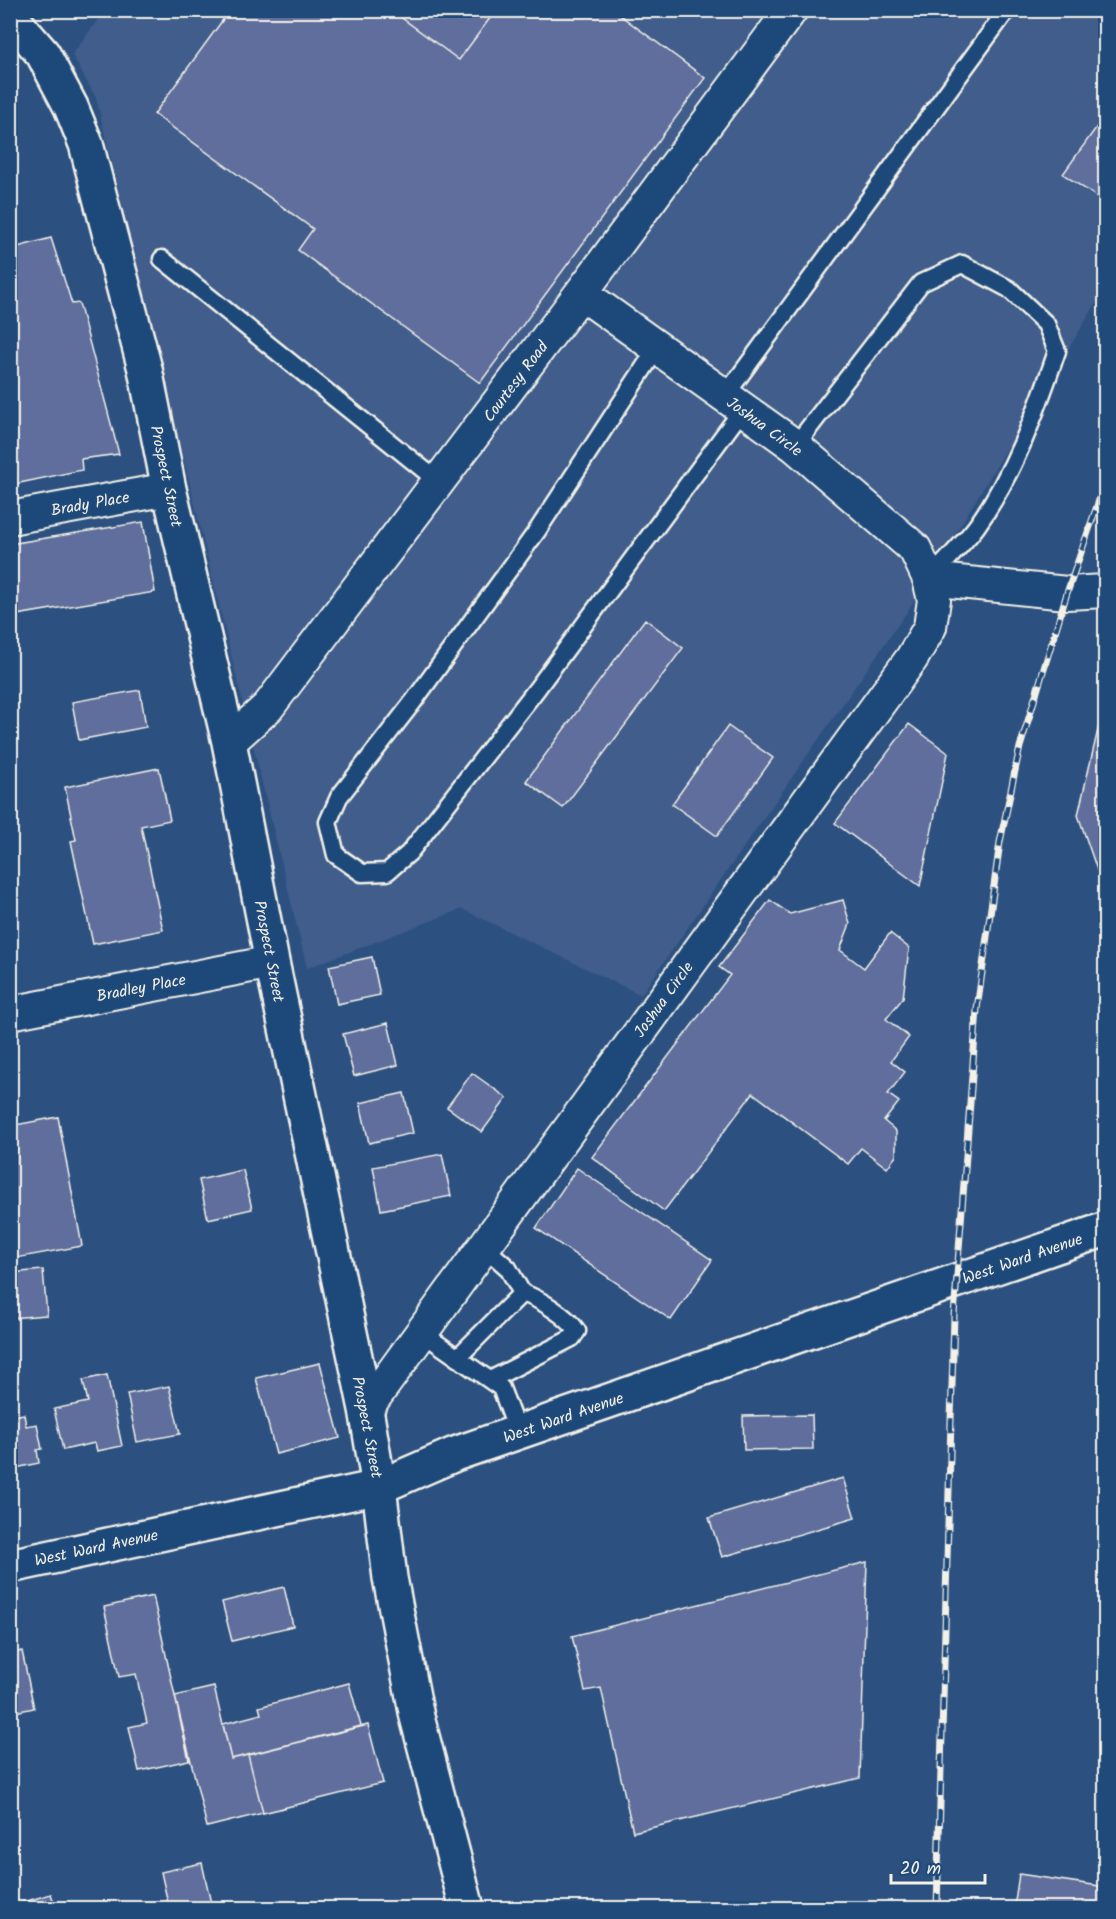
<svg xmlns="http://www.w3.org/2000/svg" width="1116" height="1919" viewBox="0 0 1116 1919" font-family="Kalam,sans-serif">
<style>
.built{fill:#3f5d8b}
.building{fill:#5f6e9c;stroke:#f4f1e8;stroke-width:1.5}
.lines{fill:none;stroke-linecap:round;stroke-linejoin:round}
.service-casing{stroke:#f4f1e8;stroke-width:21}
.minor-casing{stroke:#f4f1e8;stroke-width:36}
.tertiary-casing{stroke:#f4f1e8;stroke-width:38}
.service{stroke:#1f4a7a;stroke-width:16}
.minor{stroke:#1f4a7a;stroke-width:32}
.tertiary{stroke:#1f4a7a;stroke-width:33}
.rail-casing{stroke:#f4f1e8;stroke-width:7}
.rail{stroke:#1f4a7a;stroke-width:4.5;stroke-dasharray:14;stroke-linecap:butt}
.labels{text-anchor:middle;stroke-width:5;stroke-linejoin:round;paint-order:stroke}
.street-label{font-size:16px;fill:#f4f1e8;stroke:#1f4a7a}
</style>
<rect width="100%" height="100%" fill="#2c5181"/>
<filter id="ink" filterUnits="userSpaceOnUse"><feTurbulence type="fractalNoise" baseFrequency=".0167" numOctaves="2"/><feDisplacementMap in="SourceGraphic" scale="12" xChannelSelector="R" yChannelSelector="G"/><feConvolveMatrix kernelMatrix="1 2 1 2 8 2 1 2 1" color-interpolation-filters="sRGB"/></filter>
<g filter="url(#ink)">
<path class="built" d="M 105,10 L 1105,11 L 1105,289 L 911,606 L 641,995 L 462,909 L 307,968 L 96,98 L 72,55 Z"/>
<path class="building" d="M 230,10 L 391,10 L 459,60 L 496,10 L 613,10 L 705,78 L 480,383 L 298,250 L 313,229 L 154,114 Z
M 391,10 L 496,10 L 459,60 Z
M 1106,114 L 1106,203 L 1063,174 Z
M 51,238 L 72,304 L 79,303 L 119,454 L 81,459 L 82,470 L 10,485 L 10,249 Z
M 143,522 L 155,592 L 10,616 L 10,544 Z
M 645,619 L 683,648 L 563,808 L 526,781 Z
M 140,690 L 146,727 L 79,740 L 72,702 Z
M 1106,719 L 1106,896 L 1078,815 L 1100,721 Z
M 909,724 L 948,753 L 920,886 L 835,823 Z
M 728,726 L 773,758 L 717,836 L 672,804 Z
M 159,768 L 170,820 L 141,826 L 163,930 L 93,944 L 71,841 L 76,840 L 65,787 Z
M 770,900 L 790,914 L 843,900 L 850,924 L 840,950 L 864,968 L 890,933 L 909,948 L 903,998 L 886,1019 L 909,1037 L 891,1061 L 905,1072 L 888,1094 L 899,1102 L 884,1121 L 896,1131 L 896,1156 L 887,1168 L 861,1148 L 848,1164 L 753,1093 L 664,1211 L 592,1157 L 730,975 L 719,967 Z
M 372,957 L 380,995 L 337,1004 L 329,966 Z
M 388,1023 L 398,1065 L 354,1076 L 343,1034 Z
M 472,1073 L 507,1098 L 482,1132 L 447,1107 Z
M 404,1093 L 413,1133 L 369,1143 L 360,1103 Z
M 58,1117 L 82,1246 L 16,1258 L 10,1227 L 10,1126 Z
M 442,1154 L 451,1196 L 381,1210 L 373,1167 Z
M 577,1168 L 712,1260 L 671,1320 L 536,1228 Z
M 243,1170 L 252,1209 L 208,1219 L 199,1180 Z
M 43,1270 L 47,1315 L 10,1318 L 10,1273 Z
M 320,1363 L 340,1438 L 276,1454 L 256,1378 Z
M 107,1375 L 122,1446 L 97,1451 L 95,1443 L 63,1450 L 54,1409 L 88,1402 L 83,1380 Z
M 169,1386 L 180,1434 L 137,1442 L 127,1394 Z
M 24,1414 L 26,1426 L 37,1424 L 42,1449 L 37,1450 L 39,1463 L 11,1469 L 10,1416 Z
M 812,1415 L 813,1449 L 744,1450 L 743,1416 Z
M 843,1478 L 855,1518 L 722,1557 L 709,1518 Z
M 867,1562 L 860,1778 L 633,1832 L 601,1688 L 585,1691 L 572,1636 Z
M 284,1587 L 293,1626 L 232,1641 L 222,1602 Z
M 153,1596 L 189,1760 L 139,1771 L 129,1727 L 147,1723 L 136,1674 L 119,1677 L 104,1607 Z
M 22,1651 L 34,1708 L 10,1713 L 10,1654 Z
M 349,1683 L 361,1726 L 231,1759 L 223,1724 L 261,1714 L 259,1707 Z
M 214,1687 L 231,1759 L 248,1755 L 263,1813 L 207,1827 L 175,1696 Z
M 368,1725 L 383,1783 L 263,1813 L 248,1755 Z
M 202,1863 L 212,1908 L 169,1908 L 161,1872 Z
M 1019,1874 L 1106,1887 L 1106,1908 L 1014,1908 Z
M 51,1894 L 56,1908 L 10,1908 L 10,1906 Z"/>
<g class="lines">
<defs>
<path id="service" d="M 162,259 L 439,482
M 657,348 L 537,531 L 413,702 L 339,797 L 328,822 L 336,855 L 362,873 L 387,872 L 409,853 L 536,690 L 743,409
M 725,396 L 1007,10
M 795,446 L 921,283 L 962,264 L 1009,289 L 1046,324 L 1057,351 C 1037,410 1013,476 976,527 C 962,545 945,562 929,579
M 483,1246 L 508,1268 L 522,1293
M 421,1332 L 501,1388 L 518,1433
M 457,1358 L 522,1293 C 539,1298 568,1317 577,1331 L 572,1338 L 490,1380"/>
<path id="minor" d="M 10,518 L 169,489
M 929,579 L 1067,593 L 1106,591
M 229,742 L 268,707 L 581,293 L 791,10
M 10,1013 L 272,962
M 366,1409 L 912,658 L 930,627 L 934,600 L 929,579 L 915,549 L 795,446 L 581,293"/>
<path id="tertiary" d="M 10,16 L 43,54 L 71,107 L 86,144 L 145,369 L 169,489 L 229,742 L 272,962 L 366,1409 L 379,1487 L 390,1578 L 417,1717 L 467,1908
M 10,1566 L 379,1487 L 455,1454 L 1106,1229"/>
</defs>
<use href="#service" class="service-casing"/>
<use href="#minor" class="minor-casing"/>
<use href="#tertiary" class="tertiary-casing"/>
<use href="#service" class="service"/>
<use href="#minor" class="minor"/>
<use href="#tertiary" class="tertiary"/>
<defs>
<path id="rail" d="M 937,1908 L 954,1316 L 977,1009 L 1000,842 L 1020,747 L 1067,593 L 1106,480"/>
</defs>
<use href="#rail" class="rail-casing"/>
<use href="#rail" class="rail"/>
</g>
</g>
<g class="labels">
<g class="street-label">
<text transform="translate(515 381) rotate(-53)" y="6">Courtesy Road</text>
<text transform="translate(765 426) rotate(36)" y="6">Joshua Circle</text>
<text transform="translate(167 476) rotate(78)" y="6">Prospect Street</text>
<text transform="translate(90 503) rotate(-10)" y="6">Brady Place</text>
<text transform="translate(270 951) rotate(79)" y="6">Prospect Street</text>
<text transform="translate(141 987) rotate(-11)" y="6">Bradley Place</text>
<text transform="translate(663 999) rotate(-54)" y="6">Joshua Circle</text>
<text transform="translate(1022 1258) rotate(-19)" y="6">West Ward Avenue</text>
<text transform="translate(563 1417) rotate(-19)" y="6">West Ward Avenue</text>
<text transform="translate(368 1427) rotate(79)" y="6">Prospect Street</text>
<text transform="translate(96 1547) rotate(-12)" y="6">West Ward Avenue</text>
</g>
</g>
<rect width="1116" height="1919" fill="none" stroke="#1f4a7a" stroke-width="36"/>
<rect x="18" y="18" width="1080" height="1883" fill="none" stroke="#f4f1e8" stroke-width="2" filter="url(#ink)"/>
<path d="M891 1874v9h94v-9" fill="none" stroke="#f4f1e8" stroke-width="3"/>
<text x="900" y="1874" font-size="18" fill="#f4f1e8" stroke="#1f4a7a" stroke-width="4.5" paint-order="stroke">20 m</text>
</svg>
